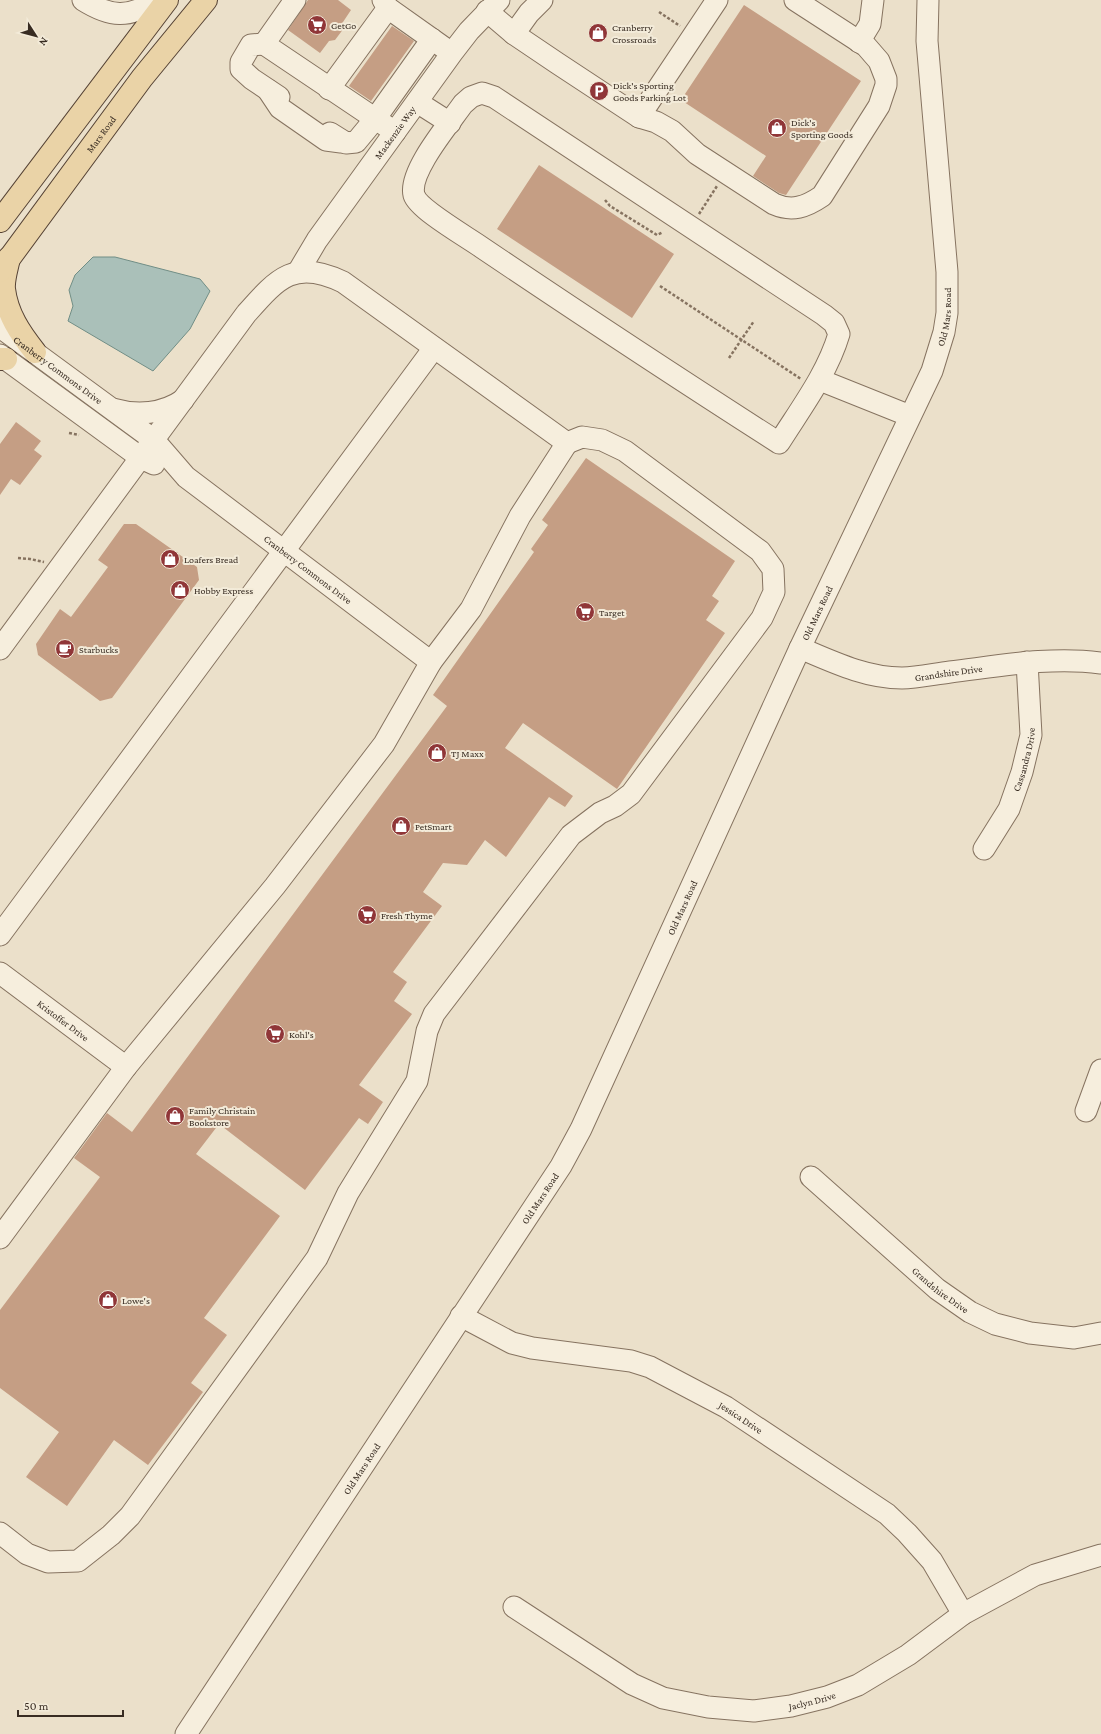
<svg xmlns="http://www.w3.org/2000/svg" width="1101" height="1734" viewBox="0 0 1101 1734" font-family="'Crimson Pro',serif">
<style>
.water{fill:#aac0b9;stroke:#718e86}
.building{fill:#c59e84}
.lines{fill:none;stroke-linecap:round;stroke-linejoin:round}
.minor-casing{stroke:#867360;stroke-width:23}
.major-casing{stroke:#554234;stroke-width:24}
.path{stroke:#867360;stroke-width:2.5;stroke-dasharray:3 2;stroke-linecap:butt}
.minor{stroke:#f6eedd;stroke-width:21}
.major{stroke:#ead3a7;stroke-width:22}
.labels{text-anchor:middle;stroke-width:4;stroke-linejoin:round;paint-order:stroke}
.poi-label{font-size:10px;fill:#382c22;stroke:#f3ebd9;text-anchor:start}
.street-label{font-size:10px;fill:#382c22;stroke:#f3ebd9}
</style>
<rect width="100%" height="100%" fill="#ebe0ca"/>
<path class="water" d="M 93,257 L 115,257 L 200,279 L 210,291 L 190,329 L 153,371 L 68,321 L 73,306 L 69,290 L 75,275 Z"/>
<path class="building" d="M 308,0 L 338,0 L 351,10 L 343,22 L 344,28 L 335,40 L 329,41 L 320,53 L 288,30 Z
M 744,5 L 861,81 L 786,195 L 779,193 L 753,176 L 766,156 L 681,100 Z
M 392,26 L 414,41 L 371,101 L 349,86 Z
M 539,165 L 674,254 L 632,318 L 497,229 Z
M 16,422 L 41,441 L 34,450 L 42,456 L 20,485 L 11,479 L 0,495 L 0,444 Z
M 586,458 L 735,561 L 712,596 L 719,601 L 706,620 L 725,633 L 617,789 L 523,723 L 505,748 L 573,796 L 565,807 L 549,797 L 506,857 L 485,840 L 467,865 L 443,863 L 423,892 L 442,906 L 393,972 L 407,982 L 394,1001 L 412,1014 L 359,1085 L 383,1102 L 368,1124 L 359,1118 L 305,1190 L 219,1124 L 196,1154 L 280,1216 L 204,1318 L 227,1335 L 191,1383 L 203,1392 L 148,1465 L 114,1440 L 67,1506 L 26,1477 L 59,1432 L 0,1388 L 0,1310 L 100,1177 L 74,1158 L 107,1113 L 132,1132 L 447,706 L 433,695 L 534,552 L 531,549 L 548,525 L 542,520 Z
M 124,524 L 136,524 L 197,567 L 199,580 L 112,698 L 100,701 L 38,655 L 36,644 L 60,609 L 71,617 L 108,567 L 98,560 Z"/>
<g class="lines">
<defs>
<g id="minor">
<path d="M 83,0 C 110,17 129,19 156,0"/>
<path d="M 295,0 L 264,44 L 395,132"/>
<path d="M 383,0 L 388,8 L 443,47"/>
<path d="M 487,11 L 514,34 L 557,63 L 639,117 L 656,122 L 672,131 L 697,154 L 774,204 C 792,212 806,207 822,196 L 879,106 L 886,85 L 886,79 L 879,61 L 866,46 L 795,0"/>
<path d="M 514,34 L 529,13 L 542,0"/>
<path d="M 859,42 L 870,24 L 873,0"/>
<path d="M 264,44 L 251,45 L 241,62 L 241,69 L 252,79 L 279,97"/>
<path d="M 329,89 L 388,8"/>
<path d="M 268,90 L 280,108 L 326,140 L 341,142"/>
<path d="M 482,93 L 494,97 L 824,315 L 834,323 L 839,334 C 827,374 801,408 779,443 C 679,379 579,313 481,247 C 467,237 418,209 414,195 C 408,172 449,124 463,104 L 471,97 Z"/>
<path d="M 417,102 L 450,123"/>
<path d="M 639,117 L 717,0"/>
<path d="M 330,133 L 346,143 L 356,142 L 375,119 L 432,39"/>
<path id="s1" d="M 298,272 L 317,240 L 452,53 L 469,31 L 499,0"/>
<path id="s2" d="M 0,327 L 154,440 L 186,477 L 431,662"/>
<path d="M 0,355 L 141,458 L 154,464"/>
<path d="M 820,380 L 910,416"/>
<path d="M 113,409 C 137,416 163,414 183,400"/>
<path id="s3" d="M 800,648 C 833,662 866,678 902,678 C 917,678 934,674 950,672 C 999,666 1051,656 1101,663"/>
<path d="M 0,649 L 246,314 C 277,279 294,258 343,282 L 567,443 L 520,516 L 471,609 L 431,662 L 384,744 L 275,886 L 126,1067 L 0,1238"/>
<path id="s4" d="M 984,849 L 1009,809 L 1022,772 L 1031,735 L 1027,662"/>
<path d="M 0,935 L 434,348"/>
<path id="s5" d="M 0,973 L 126,1067"/>
<path d="M 1086,1111 L 1101,1070"/>
<path id="s6" d="M 811,1177 L 937,1289 L 970,1312 L 995,1324 L 1030,1333 L 1074,1338 L 1101,1333"/>
<path id="s7" d="M 461,1316 L 512,1343 L 532,1348 L 631,1361 L 650,1367 L 726,1407 L 887,1514 L 907,1533 L 932,1561 L 963,1614"/>
<path d="M 0,1533 L 27,1554 L 48,1562 L 78,1561 L 111,1535 L 130,1516 L 317,1258 L 348,1193 L 417,1081 L 427,1031 L 434,1014 L 571,835 L 600,813 L 615,806 L 631,794 L 762,618 L 774,592 L 773,569 L 760,551 L 625,451 L 602,440 L 582,437 L 567,443"/>
<path id="s8" d="M 514,1607 L 632,1684 L 663,1698 L 708,1707 L 754,1711 L 791,1706 L 827,1697 L 858,1685 L 908,1655 L 963,1614 L 1035,1575 L 1101,1555"/>
<path id="s9" d="M 186,1734 L 561,1166 L 581,1129 L 800,648 L 932,371 L 944,332 L 947,313 L 947,272 L 927,41 L 928,0"/>
</g>
<g id="major">
<path d="M 0,221 L 167,0"/>
<path d="M 9,258 C 7,268 3,280 4,289 C 7,314 20,333 35,352"/>
<path id="s10" d="M 0,271 L 142,78 L 206,0"/>
<path d="M 0,359 L 6,359"/>
</g>
</defs>
<use href="#minor" class="minor-casing"/>
<use href="#major" class="major-casing"/>
<path class="path" d="M 659,12 L 680,26
M 605,200 L 610,206 L 657,235 L 663,232
M 699,214 L 717,186
M 660,286 L 801,379
M 729,358 L 754,321
M 69,433 L 79,435
M 18,558 L 30,559 L 44,562"/>
<use href="#minor" class="minor"/>
<use href="#major" class="major"/>
</g>
<defs>
<symbol id="supermarket-disc" viewBox="-11 -11 22 22"><circle r="9.5" fill="#903638" stroke="#f3ebd9"/><path d="M-6-5.5h2.5l.6 2H6L4.5 2H-2.5L-4.4-4H-6ZM-1.5 3.2a1.3 1.3 0 1 0 .1 0ZM3 3.2a1.3 1.3 0 1 0 .1 0Z" fill="#fff"/></symbol>
<symbol id="shop-disc" viewBox="-11 -11 22 22"><circle r="9.5" fill="#903638" stroke="#f3ebd9"/><path d="M-5-2.5h2.3a2.7 3.5 0 0 1 5.4 0H5L5.5 6h-11ZM-1.5-2.5h3a1.5 2.3 0 0 0-3 0Z" fill="#fff"/></symbol>
<symbol id="parking-disc" viewBox="-11 -11 22 22"><circle r="9.5" fill="#903638" stroke="#f3ebd9"/><path d="M-3.5-5.5H1a3.5 3.5 0 0 1 0 7H-1V5.5H-3.5ZM-1-3.4V-.6H.8a1.4 1.4 0 0 0 0-2.8Z" fill="#fff"/></symbol>
<symbol id="cafe-disc" viewBox="-11 -11 22 22"><circle r="9.5" fill="#903638" stroke="#f3ebd9"/><path d="M-5.5-4.5H6V0H3Q3 3.5 0 3.5H-2.5Q-5.5 3.5-5.5 0ZM3-3.2v2h1.7v-2ZM-6 4.5H4V6H-6Z" fill="#fff"/></symbol>
</defs>
<g fill-rule="evenodd">
<use href="#supermarket-disc" x="306" y="14" width="22" height="22"/>
<use href="#shop-disc" x="587" y="22" width="22" height="22"/>
<use href="#parking-disc" x="588" y="80" width="22" height="22"/>
<use href="#shop-disc" x="766" y="117" width="22" height="22"/>
<use href="#shop-disc" x="159" y="548" width="22" height="22"/>
<use href="#shop-disc" x="169" y="579" width="22" height="22"/>
<use href="#supermarket-disc" x="574" y="601" width="22" height="22"/>
<use href="#cafe-disc" x="54" y="638" width="22" height="22"/>
<use href="#shop-disc" x="426" y="742" width="22" height="22"/>
<use href="#shop-disc" x="390" y="815" width="22" height="22"/>
<use href="#supermarket-disc" x="356" y="904" width="22" height="22"/>
<use href="#supermarket-disc" x="264" y="1023" width="22" height="22"/>
<use href="#shop-disc" x="164" y="1105" width="22" height="22"/>
<use href="#shop-disc" x="97" y="1289" width="22" height="22"/>
</g>
<g class="labels">
<g class="poi-label">
<text x="331" y="29">GetGo</text>
<text x="612" y="31">Cranberry<tspan x="612" dy="12">Crossroads</tspan></text>
<text x="613" y="89">Dick's Sporting<tspan x="613" dy="12">Goods Parking Lot</tspan></text>
<text x="791" y="126">Dick's<tspan x="791" dy="12">Sporting Goods</tspan></text>
<text x="184" y="563">Loafers Bread</text>
<text x="194" y="594">Hobby Express</text>
<text x="599" y="616">Target</text>
<text x="79" y="653">Starbucks</text>
<text x="451" y="757">TJ Maxx</text>
<text x="415" y="830">PetSmart</text>
<text x="381" y="919">Fresh Thyme</text>
<text x="289" y="1038">Kohl's</text>
<text x="189" y="1114">Family Christain<tspan x="189" dy="12">Bookstore</tspan></text>
<text x="122" y="1304">Lowe's</text>
</g>
<g class="street-label">
<text dy="4" stroke="none"><textPath href="#s1" startOffset="170">Mackenzie Way</textPath></text>
<text dy="4" stroke="none"><textPath href="#s10" startOffset="170">Mars Road</textPath></text>
<text dy="4" stroke="none"><textPath href="#s9" startOffset="1614">Old Mars Road</textPath></text>
<text dy="4" stroke="none"><textPath href="#s2" startOffset="72">Cranberry Commons Drive</textPath></text>
<text dy="4" stroke="none"><textPath href="#s2" startOffset="393">Cranberry Commons Drive</textPath></text>
<text dy="4" stroke="none"><textPath href="#s9" startOffset="1290">Old Mars Road</textPath></text>
<text dy="4" stroke="none"><textPath href="#s3" startOffset="154">Grandshire Drive</textPath></text>
<text dy="4" stroke="none"><textPath href="#s4" startOffset="99">Cassandra Drive</textPath></text>
<text dy="4" stroke="none"><textPath href="#s9" startOffset="966">Old Mars Road</textPath></text>
<text dy="4" stroke="none"><textPath href="#s5" startOffset="79">Kristoffer Drive</textPath></text>
<text dy="4" stroke="none"><textPath href="#s9" startOffset="642">Old Mars Road</textPath></text>
<text dy="4" stroke="none"><textPath href="#s6" startOffset="172">Grandshire Drive</textPath></text>
<text dy="4" stroke="none"><textPath href="#s7" startOffset="302">Jessica Drive</textPath></text>
<text dy="4" stroke="none"><textPath href="#s9" startOffset="318">Old Mars Road</textPath></text>
<text dy="4" stroke="none"><textPath href="#s8" startOffset="326">Jaclyn Drive</textPath></text>
</g>
</g>
<g transform="translate(36 36) rotate(126)" stroke="#f3ebd9" stroke-width="3" paint-order="stroke">
<path d="M0-3L7 15L0 10L-7 15Z" fill="#382c22"/>
<text y="-6" font-size="11" font-weight="bold" text-anchor="middle" fill="#382c22">N</text>
</g>
<path d="M18 1710v6h105v-6" fill="none" stroke="#382c22" stroke-width="2"/>
<text x="24" y="1710" font-size="12" fill="#382c22" stroke="#f3ebd9" stroke-width="3" paint-order="stroke">50 m</text>
</svg>
